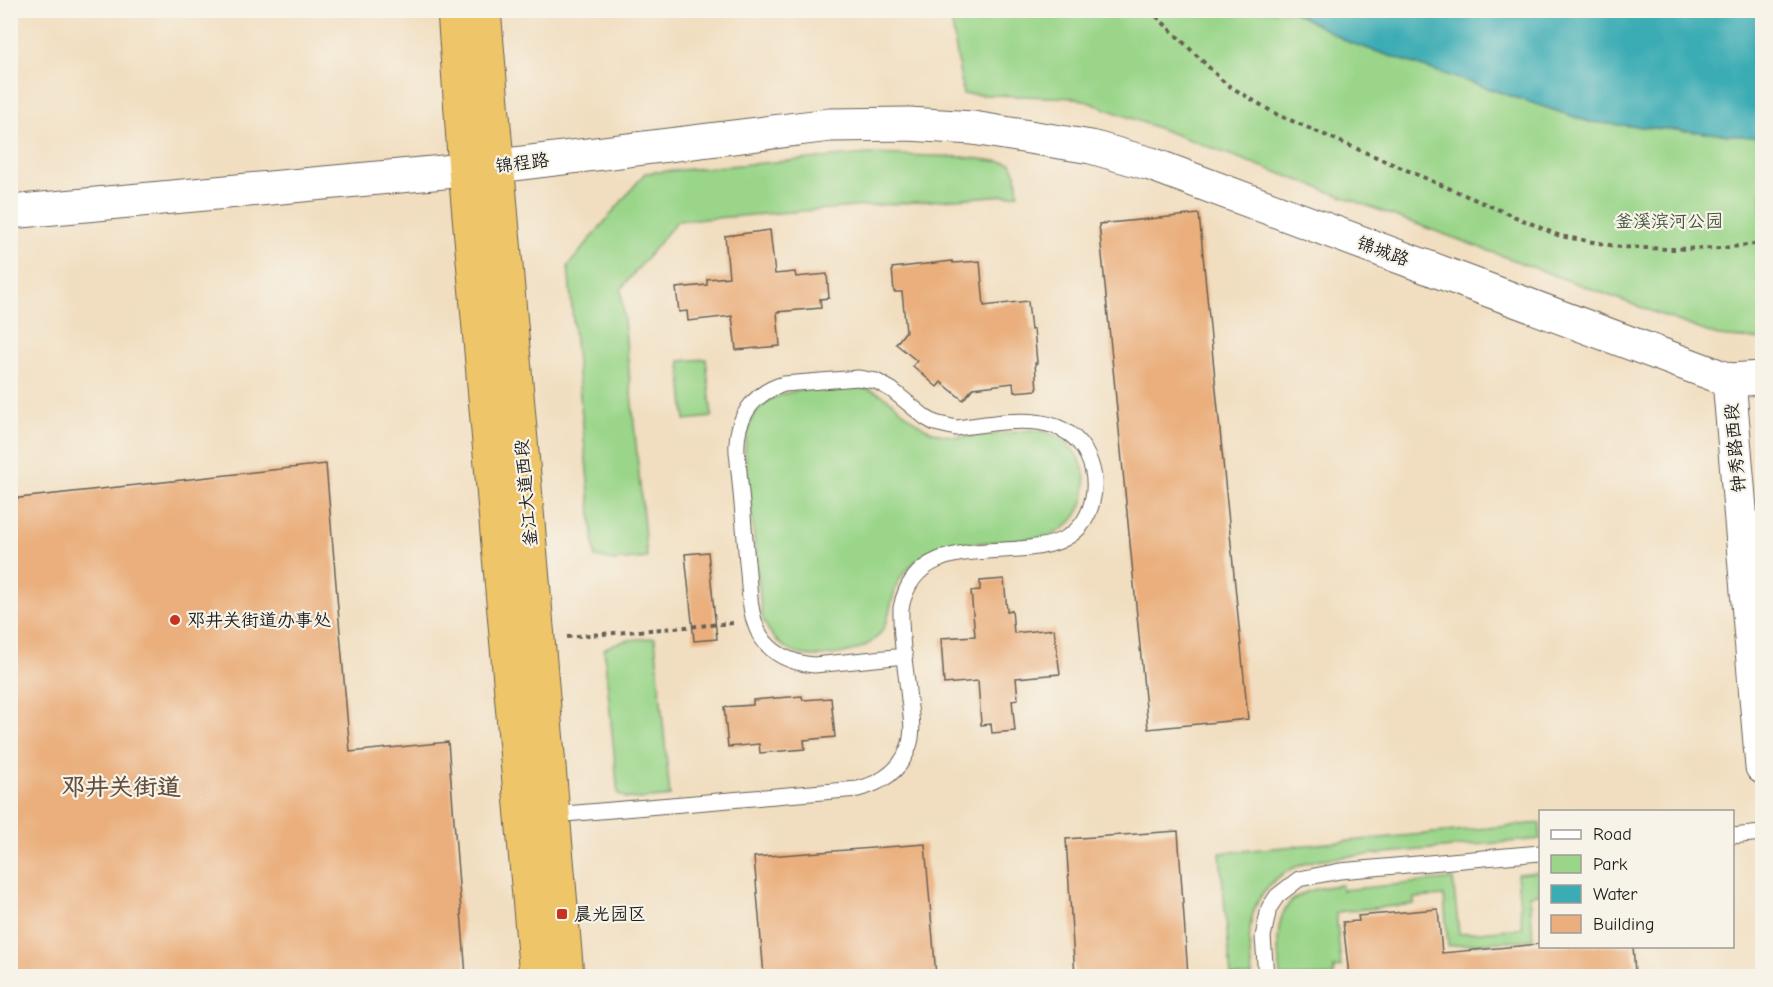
<svg xmlns="http://www.w3.org/2000/svg" width="1773" height="987" viewBox="0 0 1773 987" font-family="'Comic Neue','LXGW WenKai TC',sans-serif">
<style>
.green{fill:#9ad589;stroke:#5b7852;stroke-width:1.5}
.water{fill:#3bacb4;stroke:#2c6468;stroke-width:1.5}
.building{fill:#eaaf7d}
.lines{fill:none;stroke-linecap:round;stroke-linejoin:round}
.service-casing{stroke:#676055;stroke-width:17}
.tertiary-casing{stroke:#676055;stroke-width:35}
.trunk-casing{stroke:#676055;stroke-width:35}
.path{stroke:#676055;stroke-width:4;stroke-dasharray:4.5 4.5;stroke-linecap:butt}
.service{stroke:#fff;stroke-width:15}
.tertiary{stroke:#fff;stroke-width:33}
.trunk{stroke:#eec569;stroke-width:33}
.poi-dot{fill:#c8321e;stroke:#f7f3e8;stroke-width:2}
.labels{text-anchor:middle;stroke-width:4.5;stroke-linejoin:round;paint-order:stroke}
.street-label{font-size:18px;fill:#1c1c1c;stroke:#f7f3e8}
.park-label{font-size:18px;fill:#42543d;stroke:#f7f3e8}
.poi-label{font-size:18px;fill:#1c1c1c;stroke:#f7f3e8;text-anchor:start}
.district-label{font-size:24px;font-weight:bold;fill:#644f3e;stroke:#f7f3e8}
</style>
<rect width="100%" height="100%" fill="#f7f3e8"/>
<filter id="ink" filterUnits="userSpaceOnUse"><feTurbulence type="fractalNoise" baseFrequency=".0167" numOctaves="2"/><feDisplacementMap in="SourceGraphic" scale="12" xChannelSelector="R" yChannelSelector="G"/><feConvolveMatrix kernelMatrix="1 2 1 2 8 2 1 2 1" color-interpolation-filters="sRGB"/></filter>
<filter id="wash" filterUnits="userSpaceOnUse"><feTurbulence type="fractalNoise" baseFrequency=".008" numOctaves="4" result="noise"/><feDisplacementMap in="SourceGraphic" scale="24" xChannelSelector="R" yChannelSelector="G"/><feGaussianBlur stdDeviation="1.35" result="paint"/><feColorMatrix in="noise" values="0 0 0 0 0 0 0 0 0 0 0 0 0 0 0 0 0 1.4 0 .05"/><feComposite in="paint" operator="in"/></filter>
<g filter="url(#wash)">
<rect width="100%" height="100%" fill="#f1dec0"/>
<path class="green" d="M 950,11 L 1292,11 L 1348,42 L 1589,122 L 1762,138 L 1762,340 L 1718,336 L 1077,98 L 963,94 Z
M 869,154 L 963,157 L 1011,163 L 1016,174 L 1018,194 L 677,221 L 621,289 L 647,558 L 614,561 L 595,557 L 568,266 L 645,173 Z
M 706,359 L 712,417 L 685,420 L 680,361 Z
M 852,386 C 894,390 898,416 931,431 C 958,443 1003,433 1032,430 C 1097,434 1106,523 1041,538 L 955,545 C 928,550 901,565 894,594 C 889,609 889,623 878,636 C 861,655 813,661 791,651 C 777,644 768,632 762,617 L 745,450 C 748,383 801,391 852,386 Z
M 655,638 L 670,796 L 641,799 L 626,798 L 618,794 L 604,649 C 620,639 636,639 655,638 Z
M 1540,823 L 1540,839 L 1321,859 C 1284,867 1254,888 1250,929 C 1248,945 1251,961 1252,976 L 1231,976 L 1220,853 Z
M 1540,872 L 1540,894 L 1530,895 L 1533,939 L 1448,946 L 1444,896 L 1414,898 L 1414,904 L 1336,912 L 1341,967 L 1334,968 L 1334,976 L 1280,976 C 1275,920 1275,890 1342,885 L 1342,890 L 1453,879 L 1459,934 L 1522,928 L 1517,874 Z"/>
<path class="water" d="M 1292,11 L 1762,11 L 1762,138 L 1590,122 L 1348,42 Z"/>
<g id="blocks">
<path class="building" d="M 1199,214 L 1248,719 L 1148,729 L 1099,224 Z
M 770,230 L 775,274 L 795,272 L 796,277 L 827,274 L 829,298 L 820,299 L 821,308 L 777,312 L 780,346 L 736,350 L 732,316 L 688,321 L 687,311 L 679,312 L 676,288 L 707,285 L 707,279 L 729,277 L 725,236 Z
M 952,261 L 953,263 L 980,261 L 984,306 L 1028,301 L 1031,330 L 1034,329 L 1037,363 L 1035,363 L 1037,390 L 1014,392 L 1013,383 L 973,388 L 963,400 L 941,382 L 937,387 L 913,366 L 917,361 L 896,344 L 906,331 L 902,292 L 894,292 L 892,268 Z
M 326,464 L 350,752 L 448,742 L 466,976 L 10,976 L 10,499 Z
M 708,552 L 717,639 L 694,641 L 685,554 Z
M 1004,579 L 1007,611 L 1012,610 L 1014,633 L 1054,629 L 1060,674 L 1016,678 L 1018,699 L 1012,700 L 1015,731 L 992,733 L 991,724 L 981,725 L 978,681 L 944,684 L 941,638 L 975,636 L 971,591 L 980,590 L 980,581 Z
M 802,696 L 803,700 L 831,698 L 835,737 L 804,740 L 805,749 L 760,753 L 759,744 L 728,747 L 724,707 L 753,705 L 753,700 Z
M 1178,831 L 1188,976 L 1075,976 L 1066,839 Z
M 925,844 L 936,976 L 764,976 L 754,857 Z
M 1438,909 L 1442,953 L 1540,944 L 1540,946 L 1633,946 L 1635,972 L 1615,974 L 1616,976 L 1349,976 L 1343,922 L 1359,921 L 1358,916 Z"/>
</g>
</g>
<g filter="url(#ink)">
<use href="#blocks" fill-opacity="0" stroke="#676055" stroke-width="1.5"/>
<g class="lines">
<defs>
<path id="service" d="M 553,815 L 858,789 C 882,783 901,771 909,746 C 914,732 911,715 909,700 C 906,670 900,638 901,608 C 921,503 1076,596 1093,497 C 1096,482 1094,470 1088,457 C 1065,406 1000,423 956,428 L 935,423 L 926,418 L 892,390 L 876,381 L 858,378 L 784,384 C 752,393 735,419 737,452 C 741,489 744,526 747,563 C 750,586 748,614 760,635 C 772,655 793,663 814,665 L 905,656
M 1732,836 L 1762,833
M 1266,976 L 1263,937 L 1269,908 L 1277,896 L 1299,879 L 1340,871 L 1540,853"/>
<path id="tertiary" d="M 10,212 L 465,170 L 830,125 L 909,124 L 973,128 L 1091,147 L 1151,164 L 1729,380 L 1762,378
M 1729,380 L 1762,767"/>
<path id="trunk" d="M 454,10 L 465,170 L 536,976
M 484,10 L 567,976"/>
</defs>
<use href="#service" class="service-casing"/>
<use href="#tertiary" class="tertiary-casing"/>
<use href="#trunk" class="trunk-casing"/>
<path class="path" d="M 1150,10 L 1226,84 L 1276,114 L 1560,236 L 1621,247 L 1669,249 L 1724,248 L 1762,243
M 567,637 L 733,623"/>
<use href="#service" class="service"/>
<use href="#tertiary" class="tertiary"/>
<use href="#trunk" class="trunk"/>
</g>
</g>
<g class="poi-dot">
<circle cx="175" cy="620" r="6"/>
<rect x="556" y="908" width="12" height="12" rx="3"/>
</g>
<g class="labels">
<g class="street-label">
<text transform="translate(522 163) rotate(-7)" y="6">锦程路</text>
<text transform="translate(1383 251) rotate(20)" y="6">锦城路</text>
<text transform="translate(1735 448) rotate(-95)" y="6">钟秀路西段</text>
<text transform="translate(526 493) rotate(-95)" y="6">釜江大道西段</text>
</g>
<g class="park-label">
<text x="1669" y="227">釜溪滨河公园</text>
</g>
<g class="poi-label">
<text x="187" y="626">邓井关街道办事处</text>
<text x="574" y="920">晨光园区</text>
</g>
<g class="district-label">
<text x="121" y="795">邓井关街道</text>
</g>
</g>
<rect width="1773" height="987" fill="none" stroke="#f7f3e8" stroke-width="36"/>
<rect x="1539" y="810" width="195" height="138" fill="#f7f3e8" stroke="#9f9d96" stroke-width="1.5"/>
<rect x="1551" y="830" width="30" height="9" fill="#ffffff" stroke="#9f9d96" stroke-width="1.5"/>
<text x="1593" y="840" font-size="18" fill="#1c1c1c">Road</text>
<rect x="1551" y="855" width="30" height="18" fill="#9ad589" stroke="#9f9d96" stroke-width="1.5"/>
<text x="1593" y="870" font-size="18" fill="#1c1c1c">Park</text>
<rect x="1551" y="885" width="30" height="18" fill="#3bacb4" stroke="#9f9d96" stroke-width="1.5"/>
<text x="1593" y="900" font-size="18" fill="#1c1c1c">Water</text>
<rect x="1551" y="915" width="30" height="18" fill="#eaaf7d" stroke="#9f9d96" stroke-width="1.5"/>
<text x="1593" y="930" font-size="18" fill="#1c1c1c">Building</text>
</svg>
